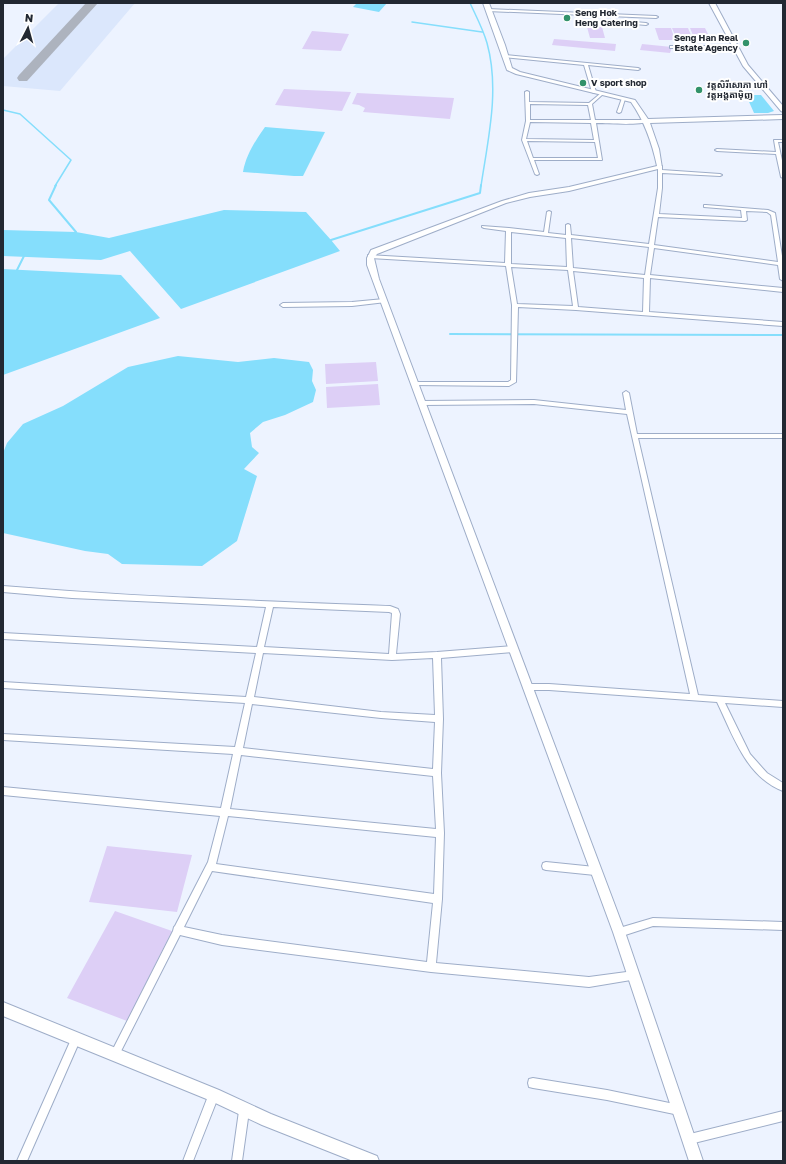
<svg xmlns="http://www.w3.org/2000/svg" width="786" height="1164" viewBox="0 0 786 1164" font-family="'Golos Text','Noto Sans Khmer',sans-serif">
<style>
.built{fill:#dbe7fc}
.green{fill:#ddcff6}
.water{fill:#85defc}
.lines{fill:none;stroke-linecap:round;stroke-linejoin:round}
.stream-far1{stroke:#85defc;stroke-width:1.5}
.stream{stroke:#85defc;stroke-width:2}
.taxiway{fill:#adb3be;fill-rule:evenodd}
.street-casing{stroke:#9eadc8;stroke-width:2}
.secondary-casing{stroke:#9eadc8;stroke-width:2}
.street{fill:#fff;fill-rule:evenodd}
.secondary{fill:#fff;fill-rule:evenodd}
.poi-dot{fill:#32926a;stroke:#fff;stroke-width:1.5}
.labels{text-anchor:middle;stroke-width:4;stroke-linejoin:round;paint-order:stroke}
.far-poi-label{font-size:9px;font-weight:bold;fill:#222832;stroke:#fff;text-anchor:start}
</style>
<rect width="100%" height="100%" fill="#edf3ff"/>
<path class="built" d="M 59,3 L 135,3 L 60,91 L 3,86 L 3,59 Z"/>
<path class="green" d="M 587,27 L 602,27 L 605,38 L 590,38 Z
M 655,28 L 671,28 L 675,40 L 659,40 Z
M 672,28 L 688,28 L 693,40 L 677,40 Z
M 690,28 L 705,28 L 711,40 L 695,40 Z
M 312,31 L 349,34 L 341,51 L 302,49 Z
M 554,39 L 616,44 L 615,51 L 552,45 Z
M 642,44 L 672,47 L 670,53 L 640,50 Z
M 284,89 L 351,92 L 342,111 L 275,105 Z
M 357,93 L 454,98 L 450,119 L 363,112 L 365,108 L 359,105 L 352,104 Z
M 376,362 L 378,381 L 326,384 L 325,364 Z
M 378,384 L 380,405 L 327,408 L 326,387 Z
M 107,846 L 192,855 L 177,912 L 89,902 Z
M 115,911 L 172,931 L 127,1021 L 67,998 Z"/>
<path class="water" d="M 357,3 L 387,3 L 379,12 L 353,7 Z
M 746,95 L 761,95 L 774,111 L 768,113 L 754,113 Z
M 265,127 L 325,132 L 303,176 L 294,176 L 243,172 C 246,155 255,141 265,127 Z
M 224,210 L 306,212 L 331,240 L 340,251 L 181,309 L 130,251 L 101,260 L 3,256 L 3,230 L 76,232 L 109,238 Z
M 3,269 L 121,275 L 160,318 L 3,375 Z
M 178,356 L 238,362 L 274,358 L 309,362 L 313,370 L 312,381 L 316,390 L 313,402 L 285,415 L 263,422 L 250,433 L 252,447 L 259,453 L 244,469 L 257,476 L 237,541 L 202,566 L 122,564 L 108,554 L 85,551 L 3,533 L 3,453 L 7,443 L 23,424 L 63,406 L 128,367 Z"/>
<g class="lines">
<path class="stream-far1" d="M 470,3 C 476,16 483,29 487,43 C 500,90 488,139 481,186
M 412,22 L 482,32
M 3,110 L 20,114 L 71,160 L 55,186"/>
<path class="stream" d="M 56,185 L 49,200 L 76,232
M 331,240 L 480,193 L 481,185
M 17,270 L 24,256
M 450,334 L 783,335"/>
<path class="taxiway" d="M 86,3 L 98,3 L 27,81 L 19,81 L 17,78 L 19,75 Z"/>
<defs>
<path id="street" d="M 488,9 L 656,16 L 658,17 L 656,18 L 487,11 Z
M 612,20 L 646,23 L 648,24 L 646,25 L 611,22 L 611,20 Z
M 671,46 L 736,46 L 738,47 L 736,48 L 670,48 L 670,46 Z
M 505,55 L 638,68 L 640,69 L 638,70 L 588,65 L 596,92 L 594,93 L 592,92 L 584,65 L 504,57 L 503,56 Z
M 527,91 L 529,92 L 529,102 L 589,103 L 601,93 L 603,94 L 602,95 L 592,104 L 595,120 L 647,120 L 649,121 C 639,126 608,123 596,123 L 602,160 L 534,160 L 539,174 L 537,175 L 535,174 L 522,140 L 526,121 L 525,92 ZM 530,104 L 588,105 L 591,120 L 530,120 ZM 530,122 L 591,123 L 594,140 L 526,139 ZM 527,141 L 595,142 L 598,158 L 533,158 Z
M 622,98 L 625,99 L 621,112 L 619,113 L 617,112 Z
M 774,140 L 783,140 L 783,142 L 778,142 L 783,165 L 783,178 L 781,177 L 776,154 L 717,151 L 715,150 L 717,149 L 776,152 Z
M 658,166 L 662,166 L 662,170 L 720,174 L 722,175 L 720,176 L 662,173 L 662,188 L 659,214 L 742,218 L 741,210 L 704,207 L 704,205 L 706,205 L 768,210 L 775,213 L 783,262 L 783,281 L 780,279 L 778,265 L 654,248 L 650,275 L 783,288 L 783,292 L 650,278 L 649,312 L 783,322 L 783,326 L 576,310 L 518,307 L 516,382 L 509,386 L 413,385 L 413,383 L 415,382 L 508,382 L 511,380 L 512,305 L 506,266 L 370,258 L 368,257 L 368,255 L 505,263 L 506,231 L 484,228 L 482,227 L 482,226 L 509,228 L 544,232 L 547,212 L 549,211 L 551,212 L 548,233 L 566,235 L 566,225 L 568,224 L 570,225 L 571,235 L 649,244 L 658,188 ZM 746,211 L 767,212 L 771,215 L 778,262 L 654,245 L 658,217 L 745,221 L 747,220 ZM 511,232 L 566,238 L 567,267 L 511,264 ZM 571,238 L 649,247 L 645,275 L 573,268 ZM 511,267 L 568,270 L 573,306 L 517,304 ZM 573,271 L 644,278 L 643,312 L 578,307 Z
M 384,299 L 386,300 L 386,302 L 352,306 L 283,307 L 280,305 L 283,303 L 352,302 Z
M 626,391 L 629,393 L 637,434 L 783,434 L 783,438 L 638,438 L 698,695 L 783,701 L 783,707 L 725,703 L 750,754 L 767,773 L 783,783 L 783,791 C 746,777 733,735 717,702 L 549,690 L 527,690 L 524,689 L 523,687 L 524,685 L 527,684 L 549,684 L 690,694 L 627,414 L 534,404 L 422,405 L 419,403 L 422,401 L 534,400 L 626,410 L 623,393 Z
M 3,586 C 132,597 261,601 390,606 L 398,609 L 400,614 L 396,654 L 437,652 L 513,646 L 516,647 L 517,649 L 516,651 L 513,652 L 441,658 L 443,719 L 441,773 L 444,833 L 442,899 L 436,963 L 589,977 L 634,971 L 637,973 L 639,976 L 637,979 L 589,987 L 431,972 L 222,945 L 180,935 L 118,1057 L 115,1059 L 112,1057 L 110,1054 L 112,1051 L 173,931 L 174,927 L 175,926 L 208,862 L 220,816 L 3,795 L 3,787 L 221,808 L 233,754 L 3,740 L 3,734 L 235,747 L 245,703 L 3,688 L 3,682 L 246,697 L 256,653 L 3,639 L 3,633 L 257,647 L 266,607 L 72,598 L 3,592 ZM 273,607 L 389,612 L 392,613 L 389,654 L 264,647 ZM 263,653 L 392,660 L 433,658 L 435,715 L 381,712 L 254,697 ZM 252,704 L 381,718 L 435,722 L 433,769 L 243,748 ZM 241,755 L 433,776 L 436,829 L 230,809 ZM 228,816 L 436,837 L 434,894 L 216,864 ZM 212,871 L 433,903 L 427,962 L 222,935 L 184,927 Z
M 546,862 L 595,867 L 598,868 L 599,871 L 598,874 L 595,875 L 546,870 L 543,869 L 542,866 L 543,863 Z
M 653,918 L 783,922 L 783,930 L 653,926 L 619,937 L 616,935 L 614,932 L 616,929 Z
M 76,1033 L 79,1035 L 81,1038 L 27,1161 L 17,1161 L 73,1035 Z
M 533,1078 L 607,1090 L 679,1105 L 683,1106 L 684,1110 L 683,1114 L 679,1115 L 607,1100 L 533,1088 L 529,1087 L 528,1083 L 529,1079 Z
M 214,1090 L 218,1091 L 219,1095 L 193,1161 L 183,1161 L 210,1091 Z
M 244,1106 L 248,1107 L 249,1111 L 242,1161 L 232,1161 L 239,1111 L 240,1107 Z
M 783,1111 L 783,1121 L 690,1144 L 686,1143 L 685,1139 L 686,1135 L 690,1134 Z"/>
<path id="secondary" d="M 483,3 L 489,3 L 505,45 L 512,68 L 520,72 L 635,100 L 648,119 L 783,115 L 783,119 L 650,123 L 659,149 L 662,168 L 569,191 L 530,197 L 506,203 L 377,254 L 374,258 L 379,279 L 625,932 L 703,1161 L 689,1161 L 613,932 L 367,265 L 367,258 L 371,250 L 502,201 L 529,193 L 569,187 L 657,166 C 652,143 645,122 631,102 L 516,74 L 507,70 Z
M 709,3 L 715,3 L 748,65 L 783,106 L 783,112 L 781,111 L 743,66 Z
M 3,1002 L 219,1090 L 271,1114 L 377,1156 L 379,1161 L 353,1161 L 262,1125 L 209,1100 L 3,1016 Z"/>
</defs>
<use href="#street" class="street-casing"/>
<use href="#secondary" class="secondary-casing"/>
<use href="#street" class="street"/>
<use href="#secondary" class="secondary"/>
</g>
<g class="poi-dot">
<circle cx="567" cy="18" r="4"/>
<circle cx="746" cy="43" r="4"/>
<circle cx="583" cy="83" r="4"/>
<circle cx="699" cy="90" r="4"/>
</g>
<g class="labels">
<g class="far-poi-label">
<text x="575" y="16">Seng Hok<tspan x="575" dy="10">Heng Catering</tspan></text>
<text x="738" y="41" text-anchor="end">Seng Han Real<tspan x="738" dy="10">Estate Agency</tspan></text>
<text x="591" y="86">V sport shop</text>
<text x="707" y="88">វត្តសិរីសោភា ហៅ<tspan x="707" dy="10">វត្តអង្តតាម៉ិញ</tspan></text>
</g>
</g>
<rect width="786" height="1164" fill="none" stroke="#222832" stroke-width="8"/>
<g transform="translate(28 28) rotate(6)" stroke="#ffffff" stroke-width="3" paint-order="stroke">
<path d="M0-3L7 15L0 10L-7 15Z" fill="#222832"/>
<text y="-6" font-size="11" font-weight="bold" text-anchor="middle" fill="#222832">N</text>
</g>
</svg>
